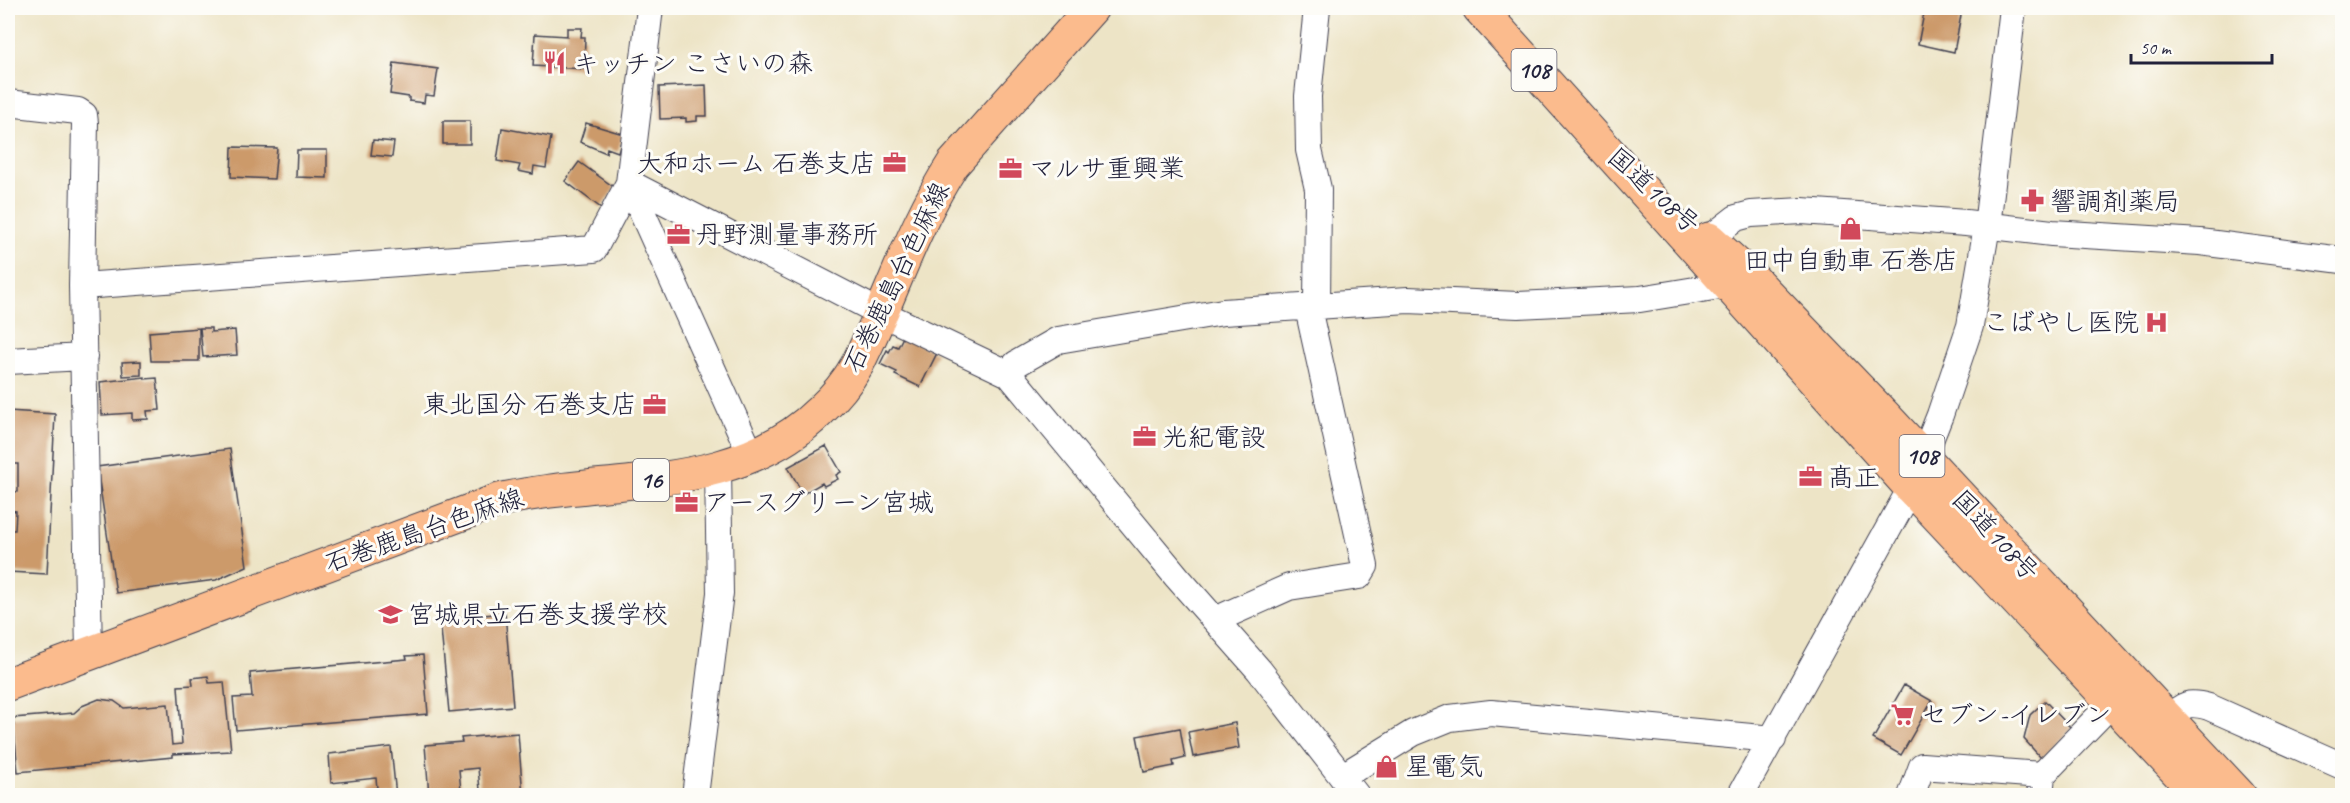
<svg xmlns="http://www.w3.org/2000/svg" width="2350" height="803" viewBox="0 0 2350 803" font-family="Caveat,'Klee One',sans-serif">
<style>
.building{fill:#cc9a6a;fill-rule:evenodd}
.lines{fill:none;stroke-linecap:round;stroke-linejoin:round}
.minor-casing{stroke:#403f50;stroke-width:28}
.major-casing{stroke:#403f50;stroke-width:35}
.highway-casing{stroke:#403f50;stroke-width:35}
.minor{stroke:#fff;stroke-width:26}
.major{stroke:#fbbb8d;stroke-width:33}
.highway{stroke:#fbbb8d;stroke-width:33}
.labels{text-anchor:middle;stroke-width:6;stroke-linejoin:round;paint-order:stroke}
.shield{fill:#fdfcf7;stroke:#646373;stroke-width:1.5}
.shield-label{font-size:24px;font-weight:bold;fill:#22223b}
.poi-label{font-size:26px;fill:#22223b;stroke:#fdfcf7;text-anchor:start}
.street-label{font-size:26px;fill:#22223b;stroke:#fdfcf7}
</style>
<rect width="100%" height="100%" fill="#fdfcf7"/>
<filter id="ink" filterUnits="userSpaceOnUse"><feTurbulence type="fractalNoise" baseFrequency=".0167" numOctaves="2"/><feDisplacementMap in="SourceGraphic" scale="12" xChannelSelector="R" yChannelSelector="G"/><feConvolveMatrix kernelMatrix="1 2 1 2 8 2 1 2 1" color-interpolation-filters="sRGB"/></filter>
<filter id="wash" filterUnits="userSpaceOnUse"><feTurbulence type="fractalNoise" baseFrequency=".008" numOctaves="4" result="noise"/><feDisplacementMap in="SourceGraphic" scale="24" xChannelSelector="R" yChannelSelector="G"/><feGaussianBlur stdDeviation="1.35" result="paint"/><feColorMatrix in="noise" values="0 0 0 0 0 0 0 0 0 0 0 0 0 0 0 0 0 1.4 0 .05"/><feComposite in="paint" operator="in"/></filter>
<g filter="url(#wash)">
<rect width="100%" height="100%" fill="#ede4c6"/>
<g id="blocks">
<path class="building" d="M 1925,8 L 1962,10 L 1954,52 L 1918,44 Z
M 567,28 L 582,28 L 581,37 L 585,37 L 584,69 L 533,66 L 535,34 L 567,36 Z
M 394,63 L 438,69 L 434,96 L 425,95 L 424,103 L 409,101 L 409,97 L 390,94 Z
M 706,85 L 707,116 L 697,116 L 697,121 L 686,122 L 686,118 L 660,119 L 659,87 Z
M 443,121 L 470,121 L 470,144 L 443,144 Z
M 586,123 L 623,134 L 618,152 L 607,148 L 606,153 L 580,142 Z
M 502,128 L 551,137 L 546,168 L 534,166 L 533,174 L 518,171 L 520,165 L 497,161 Z
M 373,140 L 394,142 L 392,157 L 371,155 Z
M 232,147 L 277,148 L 274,179 L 231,177 Z
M 297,150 L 327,150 L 327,178 L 296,177 Z
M 579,162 L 615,188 L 601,208 L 565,181 Z
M 199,328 L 199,361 L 151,361 L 149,332 Z
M 200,328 L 211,328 L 211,332 L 235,330 L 237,355 L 203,357 Z
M 903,337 L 937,353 L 920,387 L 895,375 L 897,372 L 880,364 L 887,350 L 889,352 L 893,345 L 898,347 Z
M 141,361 L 141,375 L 123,376 L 122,362 Z
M 145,377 L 145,379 L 157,378 L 160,410 L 147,411 L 148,419 L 132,420 L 132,413 L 102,415 L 100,382 Z
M 8,411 L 55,414 L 47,574 L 8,572 L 8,530 L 15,530 L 16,511 L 8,510 L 8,491 L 18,492 L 18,464 L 8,464 Z
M 826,446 L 841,472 L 836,475 L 838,479 L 824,486 L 822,483 L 803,494 L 788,467 Z
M 230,449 L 247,566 L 216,580 L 116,593 L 97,467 Z
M 505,613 L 513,706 L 449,712 L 440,619 Z
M 423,655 L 428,714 L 236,730 L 233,698 L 252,697 L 250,673 L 407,659 L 406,656 Z
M 208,676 L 209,683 L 224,682 L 231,751 L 173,754 L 173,757 L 18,772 L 13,718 L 74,713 L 82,706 L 99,699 L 114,701 L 124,708 L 168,704 L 172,745 L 182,744 L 178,686 L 193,685 L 192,678 Z
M 1904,685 L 1932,701 L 1901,755 L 1873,739 Z
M 2045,701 L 2072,729 L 2041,758 L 2024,739 L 2030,715 Z
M 1235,723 L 1239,748 L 1193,757 L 1188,732 Z
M 1180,728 L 1185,758 L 1173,761 L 1174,766 L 1144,772 L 1137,736 Z
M 518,733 L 523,796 L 429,796 L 425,745 L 462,742 L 461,738 ZM 478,768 L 480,790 L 461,791 L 459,770 Z
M 391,747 L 396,796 L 370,796 L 370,789 L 377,788 L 376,778 L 331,783 L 329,754 Z
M 2009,792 L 2029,792 L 2029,796 L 2009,796 Z"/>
</g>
</g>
<g filter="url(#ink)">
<use href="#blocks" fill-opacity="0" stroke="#403f50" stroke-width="1.5"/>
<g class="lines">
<defs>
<path id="minor" d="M 650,8 L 629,183 L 881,313 L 1009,374 L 1177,577 L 1259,670 L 1357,796
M 8,103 L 78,111 L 84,115 L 85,123 L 82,286 L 89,653
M 629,183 L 752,457
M 1709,239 L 1736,218 L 1751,214 L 1802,211 L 1966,223 L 2052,233 L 2200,242 L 2342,260
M 82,286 L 594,249 L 629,183
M 1317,307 L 1318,189 L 1309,150 L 1308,96 L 1317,8
M 8,361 L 84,357
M 1009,374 L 1016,364 L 1058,340 L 1223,312 L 1408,300 L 1518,305 L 1640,299 L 1726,285
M 1215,620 L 1289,587 L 1359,576 L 1365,566 L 1308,308
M 2168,719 C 2185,704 2187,701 2209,707 L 2342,766
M 1343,776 L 1413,733 L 1450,718 L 1491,713 L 1773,739
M 695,796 L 720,593 L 718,469
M 1740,796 L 1911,488 L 1940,415 L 1970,326 L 1987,226 L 2013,8
M 1911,796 L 1922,766 L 2042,775
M 2040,796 L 2042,775 L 2113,702"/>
<path id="major" d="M 8,684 L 499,500 C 607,475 735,495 820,411 C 834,398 848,381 857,365 C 891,298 912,227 953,164 L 1092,8"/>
<path id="highway" d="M 1479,8 L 1911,488 L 2200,796
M 1709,239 L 1752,278 L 1884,415 L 2240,796"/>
</defs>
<use href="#minor" class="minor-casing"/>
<use href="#major" class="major-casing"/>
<use href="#highway" class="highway-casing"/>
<use href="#minor" class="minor"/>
<use href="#major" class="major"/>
<use href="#highway" class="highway"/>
</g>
</g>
<defs>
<symbol id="restaurant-bare" viewBox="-9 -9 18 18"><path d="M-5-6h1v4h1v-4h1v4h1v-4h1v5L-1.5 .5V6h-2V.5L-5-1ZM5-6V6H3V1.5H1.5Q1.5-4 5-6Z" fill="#d1495b" stroke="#fdfcf7" stroke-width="2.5" paint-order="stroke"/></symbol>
<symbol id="office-bare" viewBox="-9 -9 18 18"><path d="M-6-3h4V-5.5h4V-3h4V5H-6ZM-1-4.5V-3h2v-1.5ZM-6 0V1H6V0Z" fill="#d1495b" stroke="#fdfcf7" stroke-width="2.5" paint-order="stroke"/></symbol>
<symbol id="pharmacy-bare" viewBox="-9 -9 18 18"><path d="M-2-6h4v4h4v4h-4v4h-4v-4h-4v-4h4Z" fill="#d1495b" stroke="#fdfcf7" stroke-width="2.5" paint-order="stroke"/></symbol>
<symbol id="shop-bare" viewBox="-9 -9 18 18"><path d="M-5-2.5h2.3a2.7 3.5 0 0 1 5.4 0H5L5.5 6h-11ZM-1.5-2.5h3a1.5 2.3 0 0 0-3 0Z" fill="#d1495b" stroke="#fdfcf7" stroke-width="2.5" paint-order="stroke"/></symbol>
<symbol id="hospital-bare" viewBox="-9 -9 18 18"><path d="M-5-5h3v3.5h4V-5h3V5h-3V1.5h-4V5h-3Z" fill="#d1495b" stroke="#fdfcf7" stroke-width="2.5" paint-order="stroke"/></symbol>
<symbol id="school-bare" viewBox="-9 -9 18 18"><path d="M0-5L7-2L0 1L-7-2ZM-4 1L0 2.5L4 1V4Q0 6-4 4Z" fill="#d1495b" stroke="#fdfcf7" stroke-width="2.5" paint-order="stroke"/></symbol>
<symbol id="supermarket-bare" viewBox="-9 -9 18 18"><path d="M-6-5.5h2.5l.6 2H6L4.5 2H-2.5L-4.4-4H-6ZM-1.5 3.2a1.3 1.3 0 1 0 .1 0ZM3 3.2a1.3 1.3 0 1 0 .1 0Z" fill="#d1495b" stroke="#fdfcf7" stroke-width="2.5" paint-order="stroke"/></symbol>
</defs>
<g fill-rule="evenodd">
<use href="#restaurant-bare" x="538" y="46" width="33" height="33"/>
<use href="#office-bare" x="878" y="146" width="33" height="33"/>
<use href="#office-bare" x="994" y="152" width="33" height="33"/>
<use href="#pharmacy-bare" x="2016" y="184" width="33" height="33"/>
<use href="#shop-bare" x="1834" y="212" width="33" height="33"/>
<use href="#office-bare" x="662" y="218" width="33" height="33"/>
<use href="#hospital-bare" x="2140" y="306" width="33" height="33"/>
<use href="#office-bare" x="638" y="388" width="33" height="33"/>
<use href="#office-bare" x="1128" y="420" width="33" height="33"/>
<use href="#office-bare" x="1794" y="460" width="33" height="33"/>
<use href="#office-bare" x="670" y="486" width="33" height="33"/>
<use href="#school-bare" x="374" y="598" width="33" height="33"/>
<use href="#supermarket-bare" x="1886" y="698" width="33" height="33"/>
<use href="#shop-bare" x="1370" y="750" width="33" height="33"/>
</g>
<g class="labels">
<g class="shield">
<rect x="1511.5" y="49" width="45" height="42" rx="4.5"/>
<rect x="1899.5" y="435" width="45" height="42" rx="4.5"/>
<rect x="633" y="459" width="36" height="42" rx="4.5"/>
</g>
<g class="shield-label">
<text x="1534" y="78">108</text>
<text x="1922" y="464">108</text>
<text x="651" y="488">16</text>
</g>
<g class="poi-label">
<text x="573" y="72">キッチン こさいの森</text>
<text x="876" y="172" text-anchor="end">大和ホーム 石巻支店</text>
<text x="1029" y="177">マルサ重興業</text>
<text x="2050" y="210">響調剤薬局</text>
<text x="696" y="243">丹野測量事務所</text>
<text x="1851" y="269" text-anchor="middle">田中自動車 石巻店</text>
<text x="2139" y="331" text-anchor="end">こばやし医院</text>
<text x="637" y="413" text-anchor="end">東北国分 石巻支店</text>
<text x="1162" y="446">光紀電設</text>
<text x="1828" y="486">髙正</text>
<text x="704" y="511">アースグリーン宮城</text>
<text x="408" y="623">宮城県立石巻支援学校</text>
<text x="1921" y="723">セブン-イレブン</text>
<text x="1405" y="775">星電気</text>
</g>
<g class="street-label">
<text transform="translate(1654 190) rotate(42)" y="9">国道108号</text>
<text transform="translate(896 277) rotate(-64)" y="9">石巻鹿島台色麻線</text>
<text transform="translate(424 530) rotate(-19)" y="9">石巻鹿島台色麻線</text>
<text transform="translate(1996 535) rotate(47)" y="9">国道108号</text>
</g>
</g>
<rect width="2350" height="803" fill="none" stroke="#fdfcf7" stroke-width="30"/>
<path d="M2131 54v9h141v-9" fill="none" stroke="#22223b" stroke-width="3"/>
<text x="2140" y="54" font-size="18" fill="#22223b" stroke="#fdfcf7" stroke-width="4.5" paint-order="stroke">50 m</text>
</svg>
